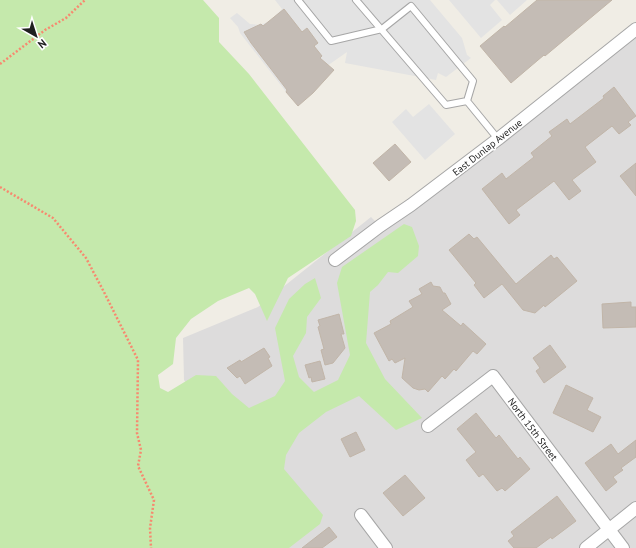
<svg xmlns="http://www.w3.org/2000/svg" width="636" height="548" viewBox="0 0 636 548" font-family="'PT Sans',sans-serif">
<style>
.residential{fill:#dddcdc}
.grass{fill:#c5e9ac}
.parking{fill:#e3e3e3}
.building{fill:#c4bcb5;stroke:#c1b5a8}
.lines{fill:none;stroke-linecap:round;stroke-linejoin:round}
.lane-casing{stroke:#a6a6a6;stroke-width:8}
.street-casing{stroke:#a6a6a6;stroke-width:14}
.path{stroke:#f7896f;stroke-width:2.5;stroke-dasharray:2 2;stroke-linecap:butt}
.lane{stroke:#fff;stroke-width:6}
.street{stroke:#fff;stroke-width:12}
.labels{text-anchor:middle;stroke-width:3;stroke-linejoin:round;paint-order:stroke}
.street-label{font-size:10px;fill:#1f1f1f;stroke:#fff}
</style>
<rect width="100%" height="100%" fill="#f0ede5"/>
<path class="residential" d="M 636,29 L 636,548 L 266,548 L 289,522 L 184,380 L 183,338 L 258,307 L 371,217 L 380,226 Z"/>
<path class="grass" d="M 0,0 L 203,0 L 219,18 L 219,42 L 249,74 L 355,210 L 356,221 L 351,236 L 288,278 L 267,321 L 255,294 L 249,288 L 218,301 L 191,319 L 176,338 L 173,364 L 158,375 L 160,388 L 168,392 L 196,375 L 216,376 L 232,394 L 249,408 L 275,396 L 285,381 L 275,328 L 289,299 L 305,284 L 315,278 L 321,298 L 307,317 L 306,333 L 293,356 L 299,377 L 314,392 L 338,380 L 350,355 L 337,283 L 342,267 L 404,224 L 412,227 L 419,246 L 418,256 L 398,273 L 388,272 L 378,285 L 370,292 L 366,343 L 385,379 L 422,418 L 396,430 L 359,396 L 326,412 L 299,433 L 286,455 L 284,469 L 323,515 L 320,524 L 289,548 L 0,548 Z"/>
<path class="parking" d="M 275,0 L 430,0 L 462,38 L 467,55 L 471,58 L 446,77 L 438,73 L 436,80 L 345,63 L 347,52 L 300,85 L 287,93 L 240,33 L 238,27 L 230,18 L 237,13 L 250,24 L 260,25 L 270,21 L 282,9 Z
M 449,0 L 495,0 L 490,5 L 502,20 L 481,38 Z
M 497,0 L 527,0 L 510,15 Z
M 429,104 L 455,134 L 425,160 L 392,122 L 406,109 L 413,117 Z"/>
<path class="building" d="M 537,0 L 612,0 L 545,56 L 544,55 L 511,83 L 480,46 L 504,26 L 505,27 Z
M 284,9 L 302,32 L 307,28 L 318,43 L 314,46 L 322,56 L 320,58 L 334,70 L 313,93 L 298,106 L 286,92 L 287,90 L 251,43 L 244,32 L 261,24 L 263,26 Z
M 614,87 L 636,116 L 628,122 L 631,125 L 619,134 L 612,126 L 585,147 L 596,162 L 572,180 L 581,191 L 569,200 L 554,181 L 516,210 L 520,215 L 509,224 L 482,189 L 502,173 L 506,179 L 534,157 L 531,153 L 552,136 L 549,132 L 567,119 L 570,124 L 604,98 L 603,96 Z
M 395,144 L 411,162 L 389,181 L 373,163 Z
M 636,163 L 636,196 L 620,176 Z
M 469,234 L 474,239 L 477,237 L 516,284 L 551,255 L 554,259 L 557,257 L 577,281 L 545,307 L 544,305 L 535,313 L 523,310 L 502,284 L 484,298 L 474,285 L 476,283 L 449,250 Z
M 431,282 L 433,286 L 440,287 L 443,293 L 445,293 L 451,304 L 442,310 L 461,326 L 463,323 L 486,344 L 477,354 L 473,351 L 456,371 L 454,369 L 445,379 L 442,376 L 428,392 L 425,389 L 419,390 L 413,388 L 402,378 L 405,358 L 395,363 L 392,359 L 389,361 L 374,333 L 391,324 L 390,321 L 413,307 L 409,301 L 422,294 L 419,289 Z
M 631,302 L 631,307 L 636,307 L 636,327 L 603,328 L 602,304 Z
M 339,314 L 344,334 L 341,334 L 345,348 L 333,363 L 325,365 L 321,350 L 324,349 L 318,327 L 320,326 L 318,320 Z
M 550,345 L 566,367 L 544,383 L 536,371 L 540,368 L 533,358 Z
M 264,348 L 270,357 L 268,358 L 272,366 L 245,384 L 240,376 L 237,378 L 227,368 L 240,360 L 241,362 Z
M 320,361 L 325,379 L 312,382 L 311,377 L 309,378 L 305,365 Z
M 566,385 L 593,398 L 587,410 L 601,417 L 593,432 L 553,413 Z
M 476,413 L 496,438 L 499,435 L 518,459 L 520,457 L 530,469 L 505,491 L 502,488 L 497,491 L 483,474 L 479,477 L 466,460 L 476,452 L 457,429 Z
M 356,432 L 365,450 L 350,457 L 341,439 Z
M 636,440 L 636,457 L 621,468 L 623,470 L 613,477 L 617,482 L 606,491 L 585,463 L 611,444 L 618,454 Z
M 405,475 L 425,498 L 403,516 L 383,493 Z
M 557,496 L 576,521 L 552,539 L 551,537 L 536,548 L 514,548 L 508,541 L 514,536 L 511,532 Z
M 329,527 L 337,537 L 322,548 L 302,548 Z"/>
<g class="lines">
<defs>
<path id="lane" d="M 298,0 L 331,41 L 382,29 L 411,6 L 473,81 L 467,101
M 356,0 L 446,105 L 467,101
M 467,101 L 498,139"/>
<path id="street" d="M 335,260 L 380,226 L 411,205 L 498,139 L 636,29
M 428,426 L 493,376 L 623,548
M 361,515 L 386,548
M 586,548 L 636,508"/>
</defs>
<use href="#lane" class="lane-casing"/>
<use href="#street" class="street-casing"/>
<path class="path" d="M 0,64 L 45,30 L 66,18 L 85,0
M 0,187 L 53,218 L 86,258 L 105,294 L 138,360 L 137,433 L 141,450 L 138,466 L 154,500 L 150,528 L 151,548"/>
<use href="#lane" class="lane"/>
<use href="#street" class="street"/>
</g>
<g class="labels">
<g class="street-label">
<text transform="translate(487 147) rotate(-38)" y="4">East Dunlap Avenue</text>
<text transform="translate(533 429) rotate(53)" y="4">North 15th Street</text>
</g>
</g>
<g transform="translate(36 36) rotate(141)" stroke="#ffffff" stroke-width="3" paint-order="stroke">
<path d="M0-3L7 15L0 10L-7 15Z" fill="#1f1f1f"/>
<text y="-6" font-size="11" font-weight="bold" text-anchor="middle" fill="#1f1f1f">N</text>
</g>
</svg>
